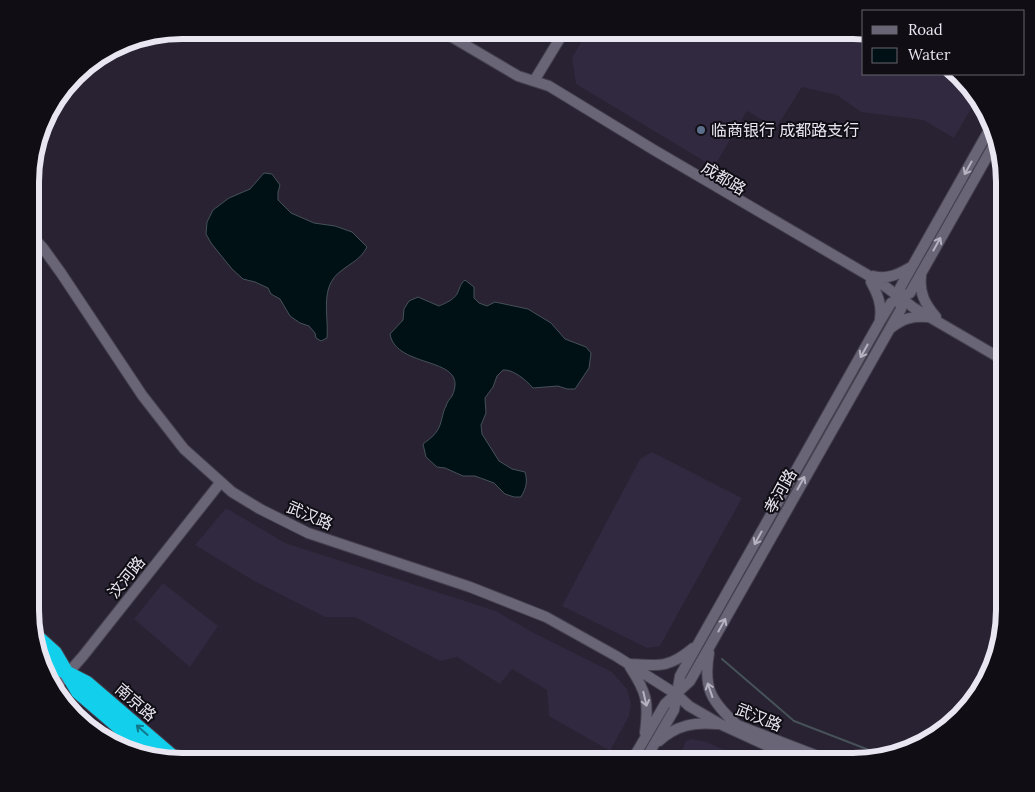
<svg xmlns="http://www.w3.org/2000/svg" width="1035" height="792" viewBox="0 0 1035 792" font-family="Lora,'Noto Sans SC',serif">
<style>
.built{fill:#31293f}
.water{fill:#001116;stroke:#465158}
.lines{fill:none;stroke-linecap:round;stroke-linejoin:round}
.stream{stroke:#465158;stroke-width:2}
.secondary-casing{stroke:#45404e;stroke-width:12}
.highway-casing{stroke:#45404e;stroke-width:16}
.secondary{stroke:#6a6477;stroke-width:10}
.highway{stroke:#12cfec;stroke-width:14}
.oneway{stroke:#b6b2c0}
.oneway2{stroke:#11788b}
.service-dot{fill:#5c6f8a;stroke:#100d14;stroke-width:2}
.labels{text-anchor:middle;stroke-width:4;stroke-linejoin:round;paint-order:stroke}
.poi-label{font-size:16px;fill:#e9e6f1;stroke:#100d14;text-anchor:start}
.street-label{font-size:16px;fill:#e9e6f1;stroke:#100d14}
.rim{fill:none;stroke:#e9e6f1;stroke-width:6}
</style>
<rect width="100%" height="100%" fill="#282232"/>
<path class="built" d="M 588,30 L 863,30 L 864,74 L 958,74 L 977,98 L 954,138 L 923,120 L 861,112 L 837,95 L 802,87 L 776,128 L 747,111 L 714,167 L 576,84 L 572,58 Z
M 652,452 L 742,498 L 660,646 L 647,648 L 562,606 L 640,459 Z
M 226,508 L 285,543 L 496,611 L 532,632 L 612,672 L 627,689 L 631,704 L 629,716 L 610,751 L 549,716 L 547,690 L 512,669 L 500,684 L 457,657 L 440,661 L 355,617 L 325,617 L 254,581 L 195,545 Z
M 163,583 L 218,626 L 190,667 L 134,619 Z
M 692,739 L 706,742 L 753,762 L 677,762 L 686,741 Z"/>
<path class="water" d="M 264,173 L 272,174 L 280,185 L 278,192 L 278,200 L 291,213 L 314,223 L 335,226 L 352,232 L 367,247 C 360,260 352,262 341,271 C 319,287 329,315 327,338 L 321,341 L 316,338 L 315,333 L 309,326 L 300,323 L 290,316 L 280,299 L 271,294 L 268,288 L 255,282 L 243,279 L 232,269 L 211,243 L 206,234 L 207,222 L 213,210 L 229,198 L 250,189 Z
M 465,280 L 474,287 L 474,298 L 479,303 L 487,306 L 495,302 L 528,309 L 551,323 L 565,339 L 586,347 L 591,353 L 589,368 L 575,389 L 567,389 L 558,386 L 533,388 C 526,380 513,369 503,370 L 497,376 L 493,387 L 485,398 L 486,413 L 481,425 L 482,434 L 499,461 L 512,469 L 525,472 C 528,482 526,488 521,497 L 514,497 L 505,494 L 494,483 L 475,476 L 463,476 L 445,468 L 437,467 L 426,457 L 423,444 C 428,440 434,436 437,431 C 442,424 442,413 446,406 C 447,402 450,399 452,396 C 471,355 396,370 390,334 L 403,320 L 404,309 L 409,301 L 418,297 L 439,306 C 446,303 453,300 457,294 C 460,288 460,284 465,280 Z"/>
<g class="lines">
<path class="stream" d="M 722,659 L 794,721 L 882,755"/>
<defs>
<path id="secondary" d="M 440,30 L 518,76 L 549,86 L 654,150 L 866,274 L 886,287 L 914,308 L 1005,361
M 534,81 L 565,30
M 31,235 L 43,248 L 61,273 L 142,395 L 184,449 L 232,492 L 260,509 L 308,533 L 470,587 L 546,617 L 616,656 L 676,694 L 689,706 L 720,724 L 770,747 L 812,762
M 873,276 C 887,280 899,274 911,267
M 921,276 C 919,293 925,304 936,317
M 871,282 C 878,295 882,305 880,319
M 891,328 C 903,318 913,316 928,317
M 709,653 C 703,688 711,701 736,724
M 630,664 C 660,666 669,668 693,648
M 630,667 C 647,693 649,702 645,733
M 54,689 L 83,656 L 220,483
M 732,723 L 833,762
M 659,741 C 677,725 694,722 717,724
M 631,762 L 665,704 L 690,681 L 901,309 L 900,288 L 992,125
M 644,762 L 674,710 L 680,676 L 879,323 L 891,303 L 910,293 L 996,141"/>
<path id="highway" d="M 34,634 L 55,653 L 78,692 L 155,758
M 40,656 L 46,662 L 87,683 L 179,762"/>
</defs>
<use href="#secondary" class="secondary-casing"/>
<use href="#highway" class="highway-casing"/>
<use href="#secondary" class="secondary"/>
<use href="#highway" class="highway"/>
</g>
<defs><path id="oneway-shaft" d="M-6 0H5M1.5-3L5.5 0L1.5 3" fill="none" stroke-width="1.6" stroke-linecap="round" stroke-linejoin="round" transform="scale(1.25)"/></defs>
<g class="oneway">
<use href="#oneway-shaft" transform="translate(968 168) rotate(119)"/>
<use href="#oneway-shaft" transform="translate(937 244) rotate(-61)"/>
<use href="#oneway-shaft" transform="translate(864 351) rotate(119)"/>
<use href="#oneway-shaft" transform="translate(801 483) rotate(-61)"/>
<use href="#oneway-shaft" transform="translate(758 538) rotate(119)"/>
<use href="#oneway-shaft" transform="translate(722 625) rotate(-61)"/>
<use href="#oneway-shaft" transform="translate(710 690) rotate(-109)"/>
<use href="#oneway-shaft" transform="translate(645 699) rotate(77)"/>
</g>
<use class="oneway2" href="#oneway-shaft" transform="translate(142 730) rotate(-139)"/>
<circle class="service-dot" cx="701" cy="130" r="5"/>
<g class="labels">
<g class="poi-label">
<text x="711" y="136">临商银行 成都路支行</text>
</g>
<g class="street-label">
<text transform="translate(724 178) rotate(31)" y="6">成都路</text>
<text transform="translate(780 491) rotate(-61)" y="6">孝河路</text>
<text transform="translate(310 515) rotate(23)" y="6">武汉路</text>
<text transform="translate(126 577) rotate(-51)" y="6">汶河路</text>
<text transform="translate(136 702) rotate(41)" y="6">南京路</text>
<text transform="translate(759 717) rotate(22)" y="6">武汉路</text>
</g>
</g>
<path d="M0 0H1035V792H0ZM182 39H853A143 143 0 0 1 996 182V610A143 143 0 0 1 853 753H182A143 143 0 0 1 39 610V182A143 143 0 0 1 182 39Z" fill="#100d14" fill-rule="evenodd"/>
<path class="rim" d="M182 39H853A143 143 0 0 1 996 182V610A143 143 0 0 1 853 753H182A143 143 0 0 1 39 610V182A143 143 0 0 1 182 39Z"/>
<rect x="862" y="10" width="162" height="65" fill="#100d14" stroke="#67646c"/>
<rect x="872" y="26" width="25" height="8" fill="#6a6477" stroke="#67646c"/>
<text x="908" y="35" font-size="15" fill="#e9e6f1">Road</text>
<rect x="872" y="48" width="25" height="15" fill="#001116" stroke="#67646c"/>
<text x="908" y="60" font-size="15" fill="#e9e6f1">Water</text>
</svg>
